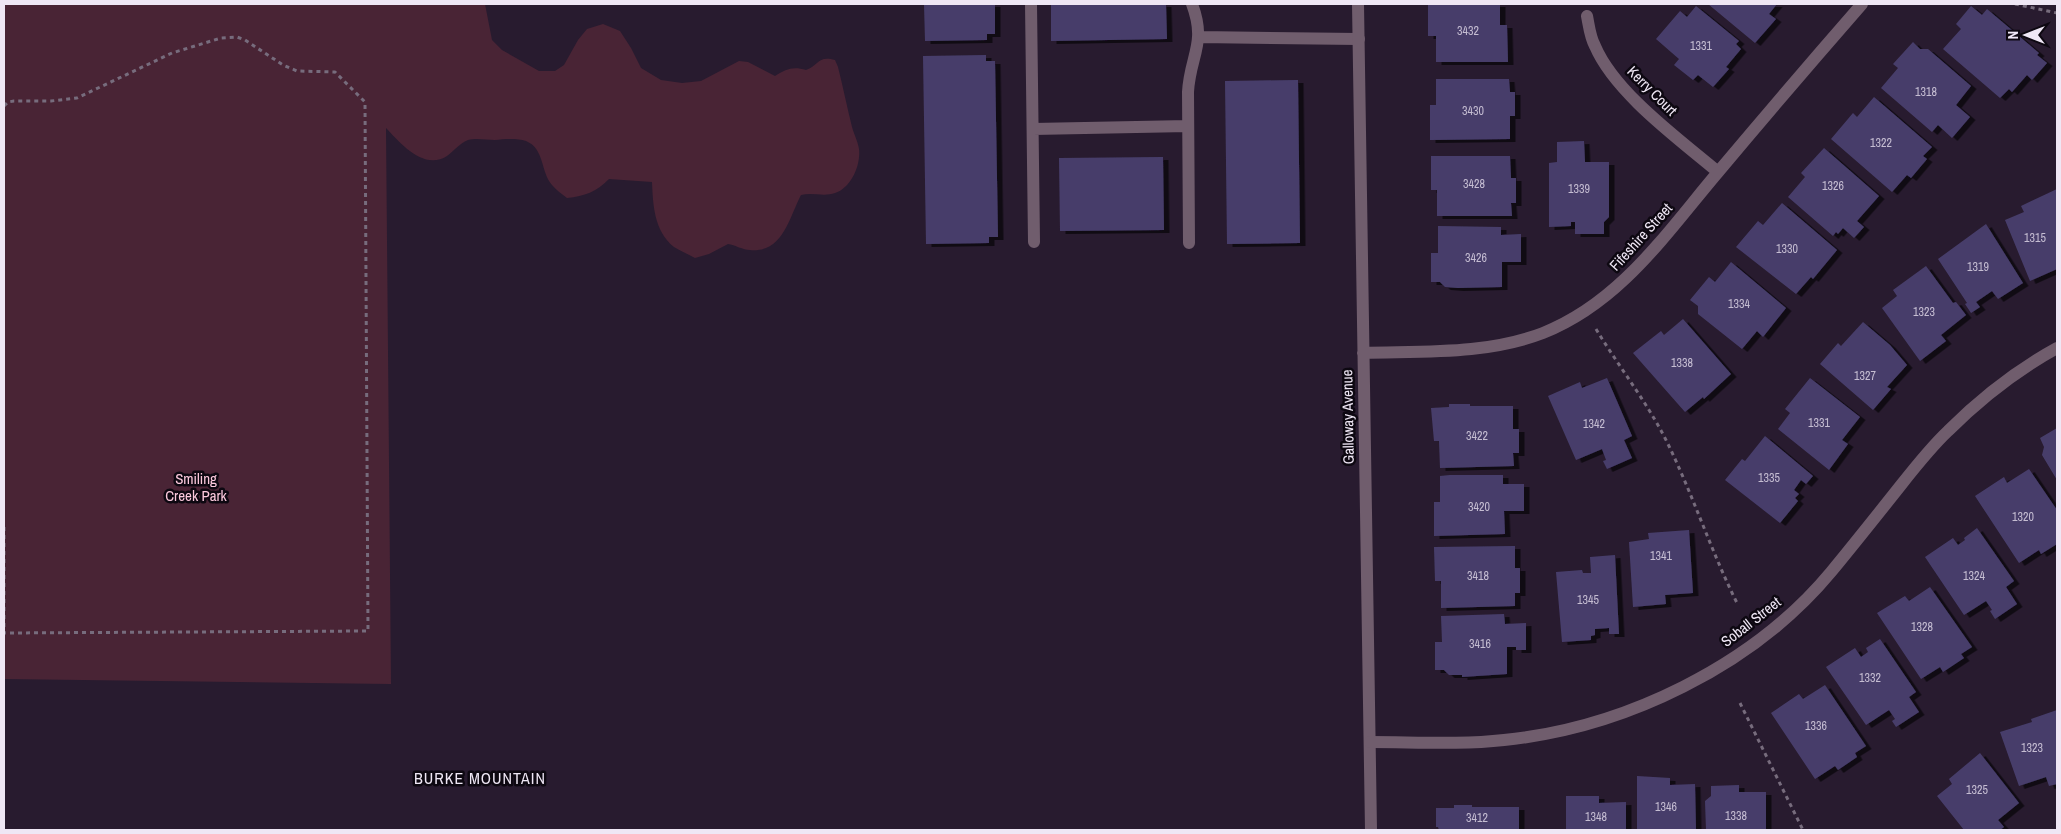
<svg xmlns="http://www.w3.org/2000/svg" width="2061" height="834" viewBox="0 0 2061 834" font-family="'Archivo Narrow',sans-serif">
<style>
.green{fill:#492435}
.building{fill:#473e6b;filter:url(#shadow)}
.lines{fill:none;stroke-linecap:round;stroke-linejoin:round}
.path{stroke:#776c7d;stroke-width:3;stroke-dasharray:4 4;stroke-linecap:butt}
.service{stroke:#705d6d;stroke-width:12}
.minor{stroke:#705d6d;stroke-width:12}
.tertiary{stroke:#705d6d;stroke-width:12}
.labels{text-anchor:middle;stroke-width:5;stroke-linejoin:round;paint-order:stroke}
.number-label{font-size:12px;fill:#c5bdd2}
.street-label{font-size:15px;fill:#efe7f5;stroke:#0d0811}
.park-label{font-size:15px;fill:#fcc9dd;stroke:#0d0811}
.neighbourhood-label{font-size:16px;letter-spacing:1px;fill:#efe7f5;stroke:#0d0811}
</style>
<defs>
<filter id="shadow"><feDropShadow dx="5.5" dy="3" stdDeviation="0" flood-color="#0009"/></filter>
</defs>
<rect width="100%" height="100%" fill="#281b2f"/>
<path class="green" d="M 4,4 L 485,4 L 492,40 L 502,50 L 539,71 L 555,71 L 564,65 L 578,40 L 587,29 L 603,24 L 620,31 L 631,48 L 641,68 L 661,80 L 682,83 L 701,81 L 739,61 L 748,62 L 775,76 C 786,69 793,66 806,70 C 819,65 818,55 835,60 L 838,67 C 843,87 847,107 852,127 C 854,134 858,142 859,149 C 861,165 851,188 835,193 C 824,197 812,192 801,195 C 789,218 783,253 750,250 C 743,250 735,245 728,244 L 709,254 L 695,258 C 688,254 680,251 674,247 C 654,231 653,205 652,182 L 609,179 C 596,192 585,196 567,198 C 562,194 556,190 552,185 C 540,171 545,149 526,141 C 517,138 504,139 495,140 C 487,140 476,138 468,140 C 459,144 455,150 447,156 C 424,171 400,143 386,128 L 391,684 L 4,679 Z"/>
<path class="building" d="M 924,4 L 995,4 L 995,34 L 987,34 L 987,40 L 925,41 Z
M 1051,4 L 1166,4 L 1167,39 L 1051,41 Z
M 1428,4 L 1500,4 L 1500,25 L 1507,25 L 1508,62 L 1436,62 L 1436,36 L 1428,36 Z
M 1708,4 L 1777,4 L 1769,14 L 1776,19 L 1755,43 Z
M 1696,6 L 1739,41 L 1736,44 L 1741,49 L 1726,67 L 1729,69 L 1713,87 L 1698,75 L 1693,80 L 1674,65 L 1679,59 L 1656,39 L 1680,11 L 1687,17 Z
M 1971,6 L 1982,15 L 1987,9 L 2039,53 L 2037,55 L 2047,63 L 2032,80 L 2027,75 L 2012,92 L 2009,89 L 2000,98 L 1943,49 L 1961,29 L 1956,24 Z
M 1913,42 L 1920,49 L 1928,49 L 1971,86 L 1956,105 L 1970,117 L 1952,138 L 1938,125 L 1932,132 L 1881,88 L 1898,68 L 1893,64 Z
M 986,55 L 986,61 L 995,61 L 998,237 L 989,237 L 989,243 L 926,244 L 923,56 Z
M 1436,79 L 1509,79 L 1510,92 L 1515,92 L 1515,116 L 1510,116 L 1510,139 L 1430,140 L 1430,105 L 1436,105 Z
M 1298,80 L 1300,243 L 1227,244 L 1225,81 Z
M 1874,97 L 1932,147 L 1923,156 L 1927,159 L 1911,178 L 1907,175 L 1892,192 L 1831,139 L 1853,113 L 1857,117 Z
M 1584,141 L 1585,162 L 1609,162 L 1609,217 L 1604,222 L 1604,234 L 1575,234 L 1575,222 L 1571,222 L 1571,226 L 1549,227 L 1549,163 L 1557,162 L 1557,142 Z
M 1824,148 L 1879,196 L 1857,221 L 1864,227 L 1854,238 L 1843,228 L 1838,234 L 1836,232 L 1833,236 L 1788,197 L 1805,177 L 1801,173 Z
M 1431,156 L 1510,156 L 1511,178 L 1516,178 L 1516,203 L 1511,203 L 1512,216 L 1437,216 L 1437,190 L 1431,190 Z
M 1163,157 L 1164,230 L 1060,231 L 1059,158 Z
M 2057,189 L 2057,269 L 2030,281 L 2005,220 L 2024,212 L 2021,206 Z
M 1782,203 L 1837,250 L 1813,279 L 1811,277 L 1796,294 L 1736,247 L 1758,221 L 1763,225 Z
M 1986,224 L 2023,283 L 1998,299 L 1992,291 L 1976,302 L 1980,307 L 1971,313 L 1965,304 L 1967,303 L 1938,259 Z
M 1438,226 L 1501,227 L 1501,235 L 1521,234 L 1521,262 L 1502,262 L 1502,287 L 1458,288 L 1445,287 L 1440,282 L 1431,282 L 1431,253 L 1438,253 Z
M 1731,262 L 1786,308 L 1763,337 L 1757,331 L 1742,349 L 1698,314 L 1698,306 L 1690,300 L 1709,277 L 1715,282 Z
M 1926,266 L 1953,303 L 1956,302 L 1966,315 L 1941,335 L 1946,341 L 1920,361 L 1882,308 L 1897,296 L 1893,290 Z
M 1683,319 L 1731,374 L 1704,399 L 1703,397 L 1685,412 L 1633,353 L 1661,331 L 1664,335 Z
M 1863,322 L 1890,345 L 1907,365 L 1887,387 L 1891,389 L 1873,410 L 1820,364 L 1838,343 L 1841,346 Z
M 1607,378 L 1632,436 L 1624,440 L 1632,458 L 1607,469 L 1603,461 L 1606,460 L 1602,449 L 1576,460 L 1548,396 L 1580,382 L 1582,388 Z
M 1810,378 L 1860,417 L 1842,440 L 1848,444 L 1829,470 L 1778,429 L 1790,413 L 1785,409 Z
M 1449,404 L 1470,404 L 1470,406 L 1513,406 L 1513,429 L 1519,429 L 1519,453 L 1513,453 L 1514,466 L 1440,468 L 1439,441 L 1434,441 L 1431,408 L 1449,407 Z
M 2057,428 L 2057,480 L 2042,455 L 2044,447 L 2040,438 Z
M 1765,436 L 1813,476 L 1806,484 L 1801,480 L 1794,490 L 1799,494 L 1795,498 L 1798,501 L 1780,523 L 1725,480 L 1742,459 L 1745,461 Z
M 2029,469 L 2057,510 L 2057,544 L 2041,554 L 2039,550 L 2019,563 L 1975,496 L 2004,477 L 2007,483 Z
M 1450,475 L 1503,475 L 1503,484 L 1524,484 L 1524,511 L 1504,511 L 1505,534 L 1434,536 L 1434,502 L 1440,502 L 1440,476 Z
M 1977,528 L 2014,581 L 2006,587 L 2017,604 L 1995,619 L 1990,611 L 1992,610 L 1986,601 L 1964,615 L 1925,557 L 1953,538 L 1958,545 L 1965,540 L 1964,538 Z
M 1689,530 L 1693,593 L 1665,595 L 1666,604 L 1633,607 L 1629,542 L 1649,539 L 1648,533 Z
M 1515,546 L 1515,568 L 1520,568 L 1520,593 L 1515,593 L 1515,606 L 1441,608 L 1441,581 L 1435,581 L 1434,547 Z
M 1615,555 L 1619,634 L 1609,634 L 1609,628 L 1595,629 L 1595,635 L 1591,636 L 1591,640 L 1562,642 L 1556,572 L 1582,570 L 1583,573 L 1591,573 L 1590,557 Z
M 1930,587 L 1972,647 L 1961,654 L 1964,658 L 1943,672 L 1940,667 L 1921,679 L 1877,613 L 1905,596 L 1909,601 Z
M 1504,614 L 1505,624 L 1526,623 L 1526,650 L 1516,650 L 1516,647 L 1507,647 L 1507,674 L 1462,677 L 1462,675 L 1449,675 L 1444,670 L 1435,670 L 1435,642 L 1442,642 L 1441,616 Z
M 1880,639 L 1916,692 L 1909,697 L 1919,712 L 1896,727 L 1892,721 L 1895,719 L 1889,710 L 1866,725 L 1826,667 L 1855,648 L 1861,657 L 1868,652 L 1866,648 Z
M 1825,685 L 1866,746 L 1855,753 L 1857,757 L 1838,770 L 1835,766 L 1815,779 L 1771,713 L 1799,694 L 1803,699 Z
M 2057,710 L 2057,784 L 2049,786 L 2046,777 L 2019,786 L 2000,732 L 2032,722 L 2031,719 Z
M 1980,753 L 2019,803 L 1998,820 L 2004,827 L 2000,830 L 1964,830 L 1937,796 L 1952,784 L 1949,779 Z
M 1637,776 L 1670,778 L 1670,785 L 1695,784 L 1696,830 L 1637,830 Z
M 1739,785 L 1739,792 L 1766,792 L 1766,830 L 1706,830 L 1705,801 L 1711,796 L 1711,786 Z
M 1566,796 L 1599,796 L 1599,803 L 1626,802 L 1626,830 L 1566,830 Z
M 1454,805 L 1472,805 L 1472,807 L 1519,807 L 1519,830 L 1439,830 L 1438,827 L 1436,827 L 1436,808 L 1454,808 Z"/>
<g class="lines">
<path class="path" d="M 2015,4 L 2057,13
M 4,106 L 8,102 L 14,101 L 51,101 L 77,98 L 172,53 L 221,38 L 237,37 L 245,40 L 283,65 L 297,71 L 335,72 L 365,102 L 368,631 L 4,633 L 4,523
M 1596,329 C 1619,367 1647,402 1667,442 C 1693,495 1711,551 1737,603
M 1740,703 L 1803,830"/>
<path class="service" d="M 1031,4 L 1034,242
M 1199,37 L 1359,39
M 1033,129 L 1188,126
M 1189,243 L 1188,92 C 1190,55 1207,44 1192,4"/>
<path class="minor" d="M 1358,4 L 1371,830
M 1587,16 C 1589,26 1590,37 1595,46 C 1615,93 1679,139 1718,172
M 1363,353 C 1423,351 1486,355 1543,333 C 1621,302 1667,232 1719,171 C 1766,115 1814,59 1862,4"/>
<path class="tertiary" d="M 1370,742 C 1415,742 1460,745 1504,740 C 1624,728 1753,666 1831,572 C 1855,543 1878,514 1901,485 C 1916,466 1931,447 1948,431 C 1980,399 2017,370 2057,348"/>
</g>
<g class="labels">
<g class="number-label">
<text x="1468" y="35">3432</text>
<text x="1701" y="50">1331</text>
<text x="1926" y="96">1318</text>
<text x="1473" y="115">3430</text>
<text x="1881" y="147">1322</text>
<text x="1474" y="188">3428</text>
<text x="1833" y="190">1326</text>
<text x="1579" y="193">1339</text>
<text x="2035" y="242">1315</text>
<text x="1787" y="253">1330</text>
<text x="1476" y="262">3426</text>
<text x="1978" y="271">1319</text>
<text x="1739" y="308">1334</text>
<text x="1924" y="316">1323</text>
<text x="1682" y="367">1338</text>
<text x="1865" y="380">1327</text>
<text x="1819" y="427">1331</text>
<text x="1594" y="428">1342</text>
<text x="1477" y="440">3422</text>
<text x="1769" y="482">1335</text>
<text x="1479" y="511">3420</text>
<text x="2023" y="521">1320</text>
<text x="1661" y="560">1341</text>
<text x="1478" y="580">3418</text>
<text x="1974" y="580">1324</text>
<text x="1588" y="604">1345</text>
<text x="1922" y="631">1328</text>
<text x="1480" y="648">3416</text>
<text x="1870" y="682">1332</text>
<text x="1816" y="730">1336</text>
<text x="2032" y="752">1323</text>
<text x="1977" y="794">1325</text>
<text x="1666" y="811">1346</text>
<text x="1736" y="820">1338</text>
<text x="1596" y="821">1348</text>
<text x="1477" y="822">3412</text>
</g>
<g class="street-label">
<text transform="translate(1652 91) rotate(45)" y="5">Kerry Court</text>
<text transform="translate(1641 237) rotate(-48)" y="5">Fifeshire Street</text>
<text transform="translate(1348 417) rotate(-91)" y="5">Galloway Avenue</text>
<text transform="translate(1751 622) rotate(-38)" y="5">Soball Street</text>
</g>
<g class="park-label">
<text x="196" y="484">Smiling<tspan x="196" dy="17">Creek Park</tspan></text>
</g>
<g class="neighbourhood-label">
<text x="480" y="784">BURKE MOUNTAIN</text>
</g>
</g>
<rect width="2061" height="834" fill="none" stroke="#efe7f5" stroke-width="10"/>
<g transform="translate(2026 35) rotate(270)" stroke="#0d0811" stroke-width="4" paint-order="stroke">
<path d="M0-4L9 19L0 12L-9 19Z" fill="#efe7f5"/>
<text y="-8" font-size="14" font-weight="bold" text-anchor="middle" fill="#efe7f5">N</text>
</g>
</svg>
